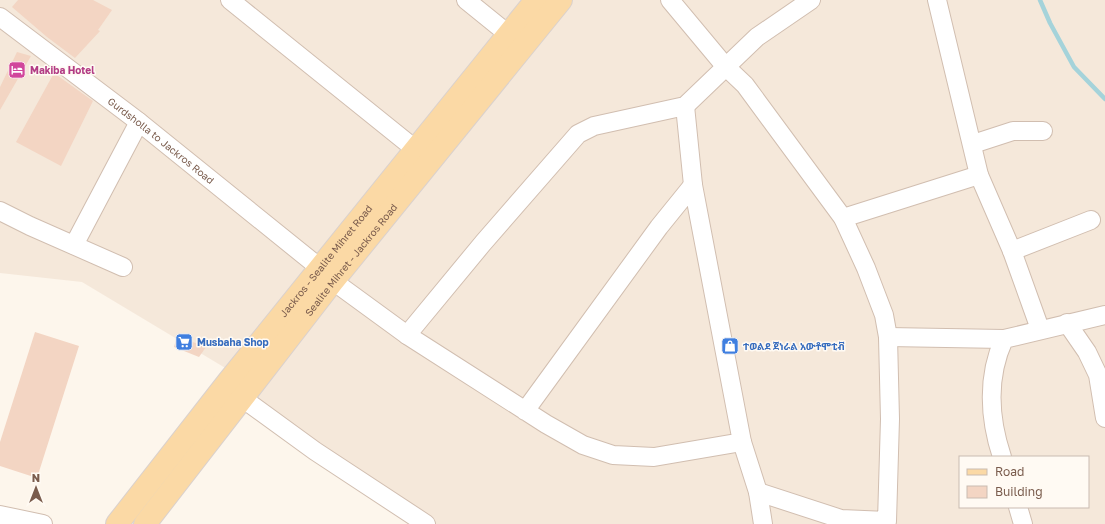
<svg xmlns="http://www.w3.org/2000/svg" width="1105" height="524" viewBox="0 0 1105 524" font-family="'Golos Text','Noto Sans Ethiopic',sans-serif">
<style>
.residential{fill:#f5e8da;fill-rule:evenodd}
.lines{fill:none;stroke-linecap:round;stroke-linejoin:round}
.stream{stroke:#a5d3da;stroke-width:4.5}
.building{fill:#f3d5c3}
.street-casing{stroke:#d1beb0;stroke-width:20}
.primary-casing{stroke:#dad1cd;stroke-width:24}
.street{stroke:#fff;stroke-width:18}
.primary{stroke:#fbd9a5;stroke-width:22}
.labels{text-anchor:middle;stroke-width:3;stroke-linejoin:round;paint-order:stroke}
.hotel-label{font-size:10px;font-weight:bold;fill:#b23c85;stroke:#fffaf3;text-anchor:start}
.street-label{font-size:10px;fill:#7a5c4d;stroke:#fffaf3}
.shop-label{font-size:10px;font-weight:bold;fill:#366cbe;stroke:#fffaf3;text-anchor:start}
</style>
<rect width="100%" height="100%" fill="#fdf6ec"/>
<path class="residential" d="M 0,0 L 1105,0 L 1105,524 L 428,524 L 252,404 L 232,372 L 82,282 L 0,273 ZM 960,457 L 1088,457 L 1088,507 L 960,507 Z"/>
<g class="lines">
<path class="stream" d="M 1040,0 L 1050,23 L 1074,67 L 1105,99"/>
</g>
<path class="building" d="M 18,0 L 93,0 L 112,10 L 98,30 L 100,31 L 75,58 L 47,37 L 12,7 Z
M 17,52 L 31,56 L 0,110 L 0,87 Z
M 54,73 L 93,101 L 61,166 L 16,142 Z
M 35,332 L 79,346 L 37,478 L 0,466 L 0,442 Z
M 177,336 L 206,347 L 199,357 L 174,347 Z"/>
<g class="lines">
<defs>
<g id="street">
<path d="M 230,0 L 415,149"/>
<path d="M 466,0 L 508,34"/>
<path d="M 670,0 L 725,66 L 745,85 L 843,218 L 866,268 L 884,315 L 888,337 L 890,419 L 887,521 L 841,519 L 758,492"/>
<path d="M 937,0 L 979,175 L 1012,251 L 1040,329"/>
<path id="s1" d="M 0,17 L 139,122 L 320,268 L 333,281 L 407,335 L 546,424 L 583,445 L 613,455 L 654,457 L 742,442 L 693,185 L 659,227 L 525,411"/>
<path d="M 685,106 L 693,185"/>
<path d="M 973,144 L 1013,131 L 1043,131"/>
<path d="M 0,211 L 30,226 L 123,267"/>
<path d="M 843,218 L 979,175"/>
<path d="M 74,245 L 139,122"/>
<path d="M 1012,251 L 1091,220"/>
<path d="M 1067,323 L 1087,352 L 1098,375 L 1105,418"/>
<path d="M 407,335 L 483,243 L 578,134 L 594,126 L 685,106 L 757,37 L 811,0"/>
<path d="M 888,337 L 1004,339"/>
<path d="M 242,398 L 315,451 L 426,524"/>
<path d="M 742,442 L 758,492 L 763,524"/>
<path d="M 1002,457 C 989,418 987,376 1004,339 L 1105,315"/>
<path d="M 1018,507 L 1023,524"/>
<path d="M 0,515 L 43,524"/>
</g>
<g id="primary">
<path id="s2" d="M 117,524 L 228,382 L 536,0"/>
<path id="s3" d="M 145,524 L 333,281 L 561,0"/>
</g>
</defs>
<use href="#street" class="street-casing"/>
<use href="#primary" class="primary-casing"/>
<use href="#street" class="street"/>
<use href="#primary" class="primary"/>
</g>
<defs>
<symbol id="hotel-square" viewBox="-11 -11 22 22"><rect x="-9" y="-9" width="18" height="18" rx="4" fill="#d1479c" stroke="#fffaf3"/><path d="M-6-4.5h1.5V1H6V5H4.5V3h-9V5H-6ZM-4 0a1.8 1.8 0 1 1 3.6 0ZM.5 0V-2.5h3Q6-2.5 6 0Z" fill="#fff"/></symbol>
<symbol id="supermarket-square" viewBox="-11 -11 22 22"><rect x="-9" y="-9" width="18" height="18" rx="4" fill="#3f7fe0" stroke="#fffaf3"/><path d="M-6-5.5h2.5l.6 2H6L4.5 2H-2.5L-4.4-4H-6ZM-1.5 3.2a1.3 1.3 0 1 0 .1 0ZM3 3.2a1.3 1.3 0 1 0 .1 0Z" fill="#fff"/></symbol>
<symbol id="shop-square" viewBox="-11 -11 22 22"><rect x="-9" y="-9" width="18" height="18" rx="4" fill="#3f7fe0" stroke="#fffaf3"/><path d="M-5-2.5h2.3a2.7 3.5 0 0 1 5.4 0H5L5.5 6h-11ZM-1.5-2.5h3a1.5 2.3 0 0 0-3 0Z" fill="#fff"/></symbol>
</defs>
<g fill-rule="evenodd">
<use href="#hotel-square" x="7" y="60" width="20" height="20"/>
<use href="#supermarket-square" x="174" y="332" width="20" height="20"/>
<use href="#shop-square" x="720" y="336" width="20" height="20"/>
</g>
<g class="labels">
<g class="hotel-label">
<text x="30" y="74">Makiba Hotel</text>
</g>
<g class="street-label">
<text dy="4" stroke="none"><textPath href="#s1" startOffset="203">Gurdsholla to Jackros Road</textPath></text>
<text dy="4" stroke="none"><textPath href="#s3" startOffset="335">Sealite Mihret - Jackros Road</textPath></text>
<text dy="4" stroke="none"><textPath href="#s2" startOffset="336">Jackros - Sealite Mihret Road</textPath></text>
</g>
<g class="shop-label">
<text x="197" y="346">Musbaha Shop</text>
<text x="743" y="350">ተወልደ ጀነራል አውቶሞቲቭ</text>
</g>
</g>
<rect x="959" y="456" width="130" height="52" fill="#fffaf3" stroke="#cabbb1"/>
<rect x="967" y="469" width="20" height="6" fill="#fbd9a5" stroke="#cabbb1"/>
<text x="995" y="476" font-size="12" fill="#7a5c4d">Road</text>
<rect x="967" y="486" width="20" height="12" fill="#f3d5c3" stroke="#cabbb1"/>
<text x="995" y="496" font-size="12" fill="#7a5c4d">Building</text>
<g transform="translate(36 488)" stroke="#fffaf3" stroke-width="3" paint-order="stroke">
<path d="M0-3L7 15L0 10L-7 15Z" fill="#7a5c4d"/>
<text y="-6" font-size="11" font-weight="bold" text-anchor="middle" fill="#7a5c4d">N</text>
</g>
</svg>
